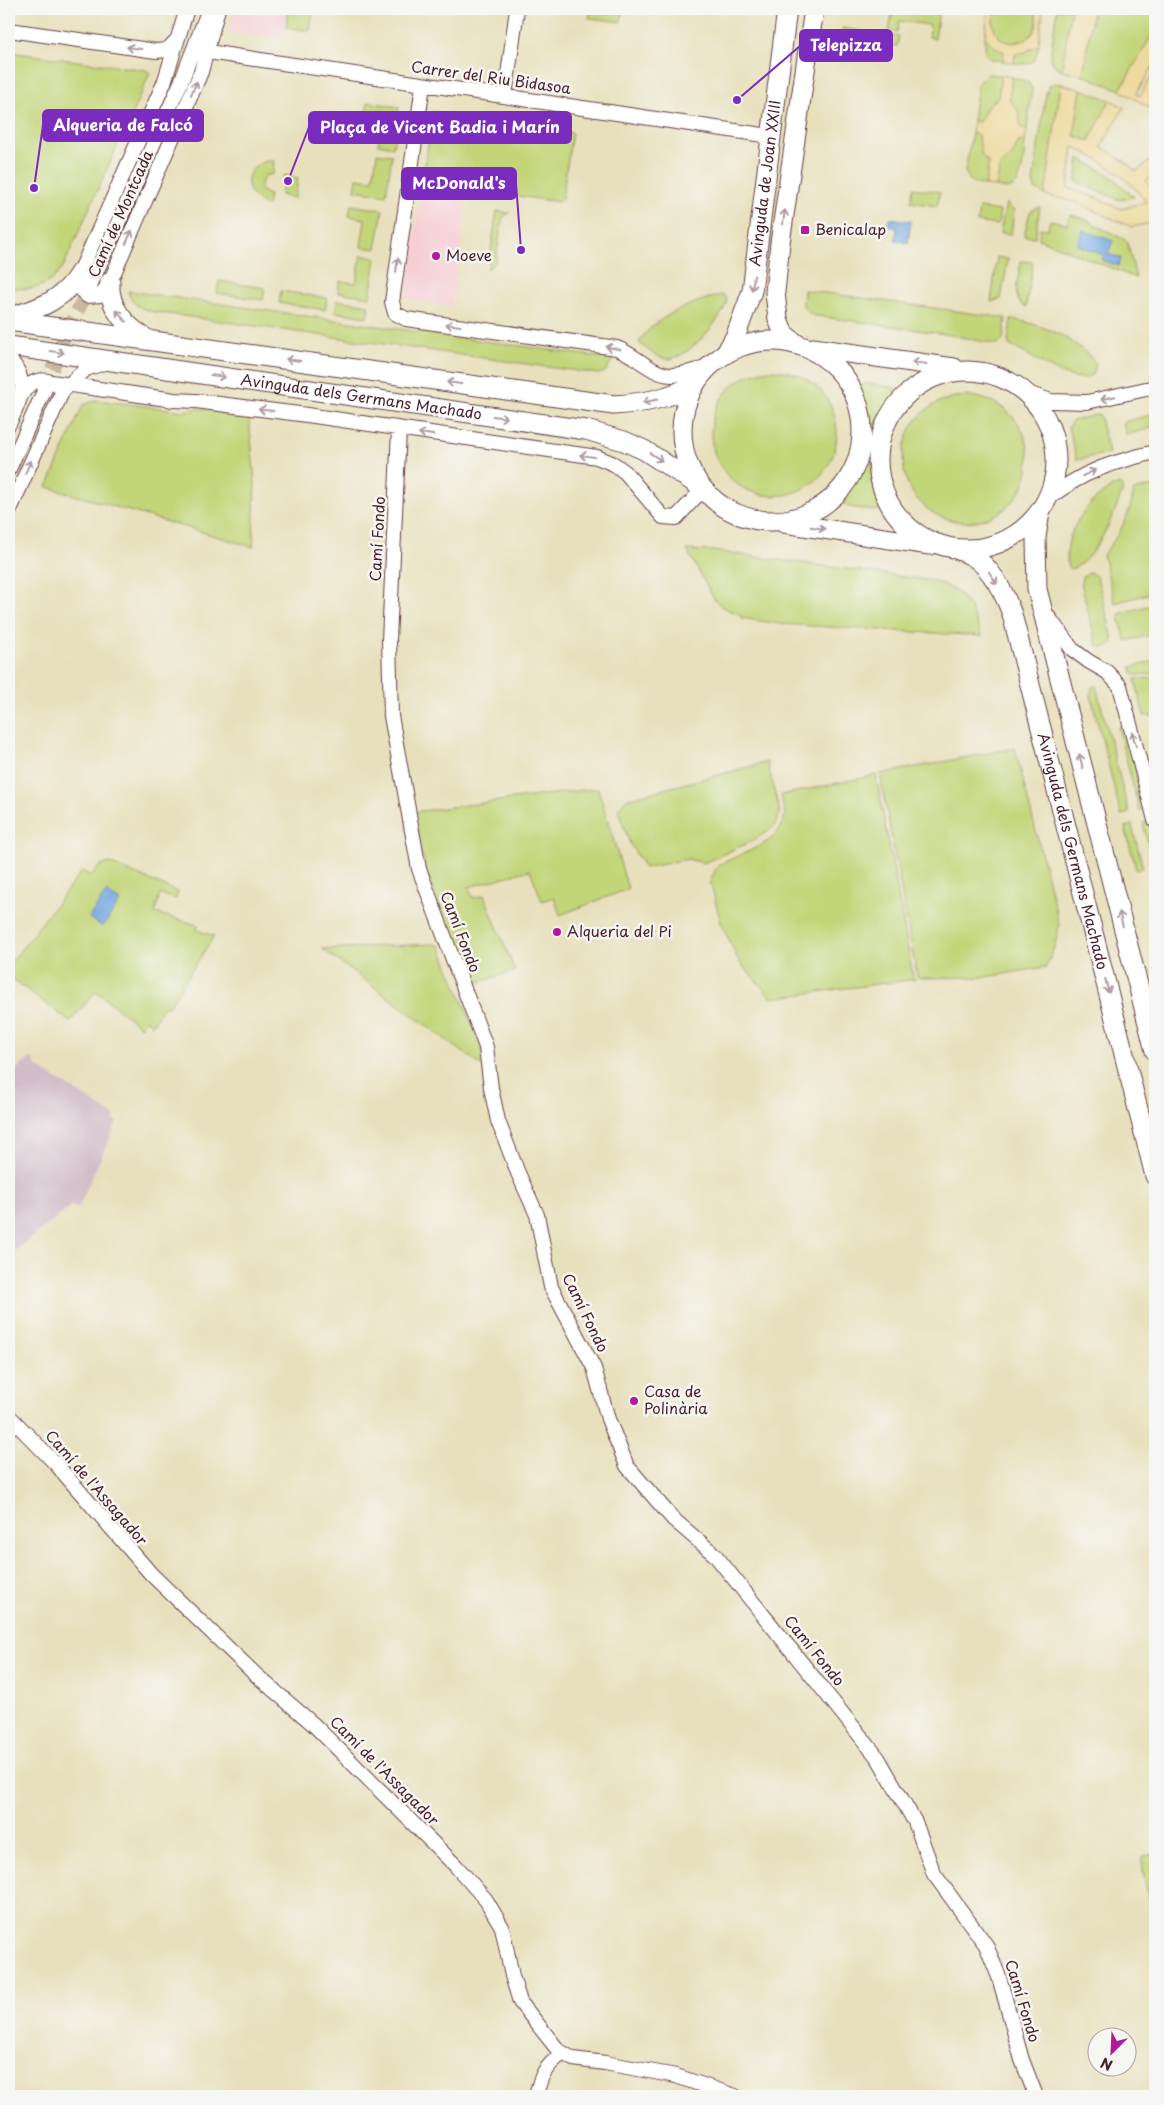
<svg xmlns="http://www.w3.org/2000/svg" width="1164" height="2105" viewBox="0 0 1164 2105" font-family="'Playpen Sans',sans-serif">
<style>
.built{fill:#f6cfd6}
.industrial{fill:#d1bdc9}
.green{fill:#c2d578;stroke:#867a52}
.sand{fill:#eeda9e;stroke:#9c7c64;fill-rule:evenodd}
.water{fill:#74a8e1;stroke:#5f6486}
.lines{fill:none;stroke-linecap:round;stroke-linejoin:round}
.minor-tunnel{stroke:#c8b99f;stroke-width:14;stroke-dasharray:14 7;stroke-linecap:butt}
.minor-casing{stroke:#623c41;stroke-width:16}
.major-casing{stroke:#623c41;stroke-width:21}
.minor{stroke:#fff;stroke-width:14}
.major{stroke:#fff;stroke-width:19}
.oneway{stroke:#ae9aa0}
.poi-dot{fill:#b5179e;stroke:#f6f6f2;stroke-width:2}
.labels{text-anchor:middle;stroke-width:5;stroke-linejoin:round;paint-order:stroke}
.street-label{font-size:15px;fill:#4a1f2b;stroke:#f6f6f2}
.poi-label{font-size:15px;fill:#4a1f2b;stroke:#f6f6f2;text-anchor:start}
.leader{fill:none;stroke:#7b2cbf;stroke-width:2}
.callout-dot{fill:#7b2cbf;stroke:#f6f6f2;stroke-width:2}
.callout{fill:#7b2cbf;stroke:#7b2cbf;stroke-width:2}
.callout-label{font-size:16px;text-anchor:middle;font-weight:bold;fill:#fff}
</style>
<rect width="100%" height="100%" fill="#f6f6f2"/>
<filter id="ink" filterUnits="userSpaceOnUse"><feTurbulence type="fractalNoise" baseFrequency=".02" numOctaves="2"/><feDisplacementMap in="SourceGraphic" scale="10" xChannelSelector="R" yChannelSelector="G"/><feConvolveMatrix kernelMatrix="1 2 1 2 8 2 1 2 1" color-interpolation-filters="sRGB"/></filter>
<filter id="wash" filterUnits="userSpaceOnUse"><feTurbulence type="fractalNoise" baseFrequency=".0096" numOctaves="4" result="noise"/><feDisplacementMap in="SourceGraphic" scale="20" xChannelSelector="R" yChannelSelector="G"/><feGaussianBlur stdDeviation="1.12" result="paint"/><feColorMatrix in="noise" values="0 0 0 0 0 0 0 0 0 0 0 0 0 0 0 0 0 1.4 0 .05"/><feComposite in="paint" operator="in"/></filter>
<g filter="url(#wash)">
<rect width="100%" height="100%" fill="#e8e0bc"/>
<path class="built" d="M 234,9 L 288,9 L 284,38 L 229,32 Z
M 420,193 L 464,199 L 463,206 L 466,207 L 452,306 L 406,299 Z"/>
<path class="industrial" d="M 32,1057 L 36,1066 L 115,1116 L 113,1119 L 117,1122 L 78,1208 L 71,1206 L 9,1255 L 9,1074 Z"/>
<path class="green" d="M 288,9 L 313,9 L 310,31 L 286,27 Z
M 591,9 L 623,9 L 621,22 L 589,18 Z
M 893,9 L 939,9 L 935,39 L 929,37 L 930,25 L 899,21 L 897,33 L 889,31 Z
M 996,9 L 1033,9 C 1050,36 1003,58 994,28 C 992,21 993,15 996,9 Z
M 1057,9 L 1071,9 L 1062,70 L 1054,65 L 1050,58 Z
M 1093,9 L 1155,9 L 1155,30 L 1120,90 L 1083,75 Z
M 842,28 L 899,37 L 897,46 L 851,39 L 845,36 Z
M 985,37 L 992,45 L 1005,52 L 1003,61 L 990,59 L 985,53 Z
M 1039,45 C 1035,63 1032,66 1014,63 L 1015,54 L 1025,52 Z
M 9,52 L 146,70 L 150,73 L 64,265 C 50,287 34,292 9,287 Z
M 987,74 L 1001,75 L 998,98 L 993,100 L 979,122 L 973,121 L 978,83 Z
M 1012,77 L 1028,82 L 1032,89 L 1027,129 L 1020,128 L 1018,111 L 1009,99 Z
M 1057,83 L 1061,84 L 1045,195 L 1035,189 L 1033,181 L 1046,93 L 1050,85 Z
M 1081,89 L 1110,100 L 1089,141 L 1074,135 Z
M 368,102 L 399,107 L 393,147 L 378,144 L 382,117 L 366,114 Z
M 433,112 L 572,133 L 562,198 L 558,202 L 426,182 L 423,178 Z
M 972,133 L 978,135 L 985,160 L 989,163 L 985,186 L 972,183 L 965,172 Z
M 1019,141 L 1025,142 C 1024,153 1023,183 1012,187 C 1007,190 1001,188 996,187 L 1000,165 L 1012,156 Z
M 377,153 L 392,155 L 386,195 L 355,190 L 357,178 L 373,180 Z
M 1079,158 L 1111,176 L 1134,197 L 1120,200 L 1076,182 Z
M 267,161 L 274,161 L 273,174 L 265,176 L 260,185 L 261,191 L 269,195 L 267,206 C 243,197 240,168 267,161 Z
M 284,175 L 298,178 L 295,198 L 281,195 Z
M 913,188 L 940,192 L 937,206 L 911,202 Z
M 1006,203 L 1014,211 L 1011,234 L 1000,233 Z
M 351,205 L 383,210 L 376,249 L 361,247 L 365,219 L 349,216 Z
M 1040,207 L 1035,237 L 1024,236 L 1030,212 L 1036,208 Z
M 979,208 L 1000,211 L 998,225 L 977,222 Z
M 497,211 L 510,213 L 504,216 L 502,219 L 496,261 L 488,269 Z
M 1070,215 L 1082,218 L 1127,241 L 1136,278 L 1039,239 L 1040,228 L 1048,229 L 1050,220 L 1067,224 Z
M 361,255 L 376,258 L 370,297 L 338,292 L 340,281 L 356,283 Z
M 997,257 L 1008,259 L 1001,299 L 991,302 Z
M 1021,261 L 1033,262 L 1026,307 C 1009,302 1020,274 1021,261 Z
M 219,281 L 265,288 L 263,300 L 217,293 Z
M 804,290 L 1006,318 L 1003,339 L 1000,343 L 996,344 L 945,334 L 817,316 L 811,315 L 803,306 Z
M 128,291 L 613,359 L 605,372 L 598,374 L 154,312 C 141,309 131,304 128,291 Z
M 281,291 L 327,298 L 325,310 L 279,303 Z
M 723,295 L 727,300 C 725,317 687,359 669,359 C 658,359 648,350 639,343 C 649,319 698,299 723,295 Z
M 337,300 L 369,305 L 367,317 L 335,312 Z
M 1011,319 C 1044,325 1074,337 1096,363 L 1094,373 L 1087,378 C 1058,380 1036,356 1010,346 L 1008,341 Z
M711 433a63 63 0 1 1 126 0a63 63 0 1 1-126 0Z
M 864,383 L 892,387 L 897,390 L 898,393 L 882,416 L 872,446 L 872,473 L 882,506 L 876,511 L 849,507 L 843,503 L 844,497 L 862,468 L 868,446 L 867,412 L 859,388 Z
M903 459a63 63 0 1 1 126 0a63 63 0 1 1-126 0Z
M 97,400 L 184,411 L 198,408 L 249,417 L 255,483 L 253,547 L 47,487 L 83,405 Z
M 1099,414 L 1109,453 L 1077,460 L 1068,427 L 1072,421 Z
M 1155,414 L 1155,427 L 1126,435 L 1123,422 Z
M 1119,484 L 1122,486 L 1122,492 C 1115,513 1093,565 1070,569 C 1066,565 1067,560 1067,554 C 1068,526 1093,494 1119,484 Z
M 1155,485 L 1155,592 L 1115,603 L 1103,555 C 1119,536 1130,515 1134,491 Z
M 687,550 L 713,551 L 935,581 L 958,592 L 970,607 L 982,636 L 780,624 L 741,618 L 741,615 L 722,607 L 714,599 Z
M 1090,572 L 1097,577 L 1113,639 L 1112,644 L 1103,648 L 1098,646 L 1096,642 L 1081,583 L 1082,577 Z
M 1155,604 L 1155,634 L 1126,641 L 1119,618 L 1121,613 Z
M 1155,661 L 1155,674 L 1134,675 L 1131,667 Z
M 1155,678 L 1155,716 L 1144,716 L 1135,679 Z
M 1096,686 L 1129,813 L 1121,815 L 1091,696 L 1092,687 Z
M 1125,726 L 1147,809 L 1139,810 L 1118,727 Z
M 1015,748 L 1059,924 C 1057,940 1053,953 1046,967 L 986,977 L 920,978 L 917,976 L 880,774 Z
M 767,762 L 780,813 L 774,827 L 754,840 L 704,863 L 688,859 L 645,868 L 630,844 L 618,810 L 626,799 Z
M 876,775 L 913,976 L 916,979 L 772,998 L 740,963 L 721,923 L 710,881 L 718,865 L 758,847 L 770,840 L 781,828 L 785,815 L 781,795 Z
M 598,788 L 628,889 L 560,915 L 554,897 L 542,901 L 530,870 L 469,887 L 473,898 L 484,895 L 515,971 L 472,984 L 453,941 L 426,871 L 413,812 Z
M 1150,821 L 1155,842 L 1155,866 L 1153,866 L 1143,823 Z
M 1132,825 L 1143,868 L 1136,870 L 1125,827 Z
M 109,863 L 178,892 L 176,899 L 160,894 L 155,913 L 198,925 L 197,930 L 214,936 L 169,1006 L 163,1008 L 152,1025 L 146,1019 L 141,1027 L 96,991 L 70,1022 L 9,976 L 9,965 L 82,871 L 91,876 L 100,866 Z
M 434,944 L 440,946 L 482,1049 L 482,1066 L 322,949 Z
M 1155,1855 L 1155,1913 C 1148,1894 1142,1878 1142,1857 Z"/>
<path class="sand" d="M 988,9 L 996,9 C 993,15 992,21 994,28 C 1003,58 1051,37 1033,9 L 1043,9 L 1039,45 L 1025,52 L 1015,54 L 1014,63 L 1003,61 L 1004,52 L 992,45 L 985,37 Z
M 1071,9 L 1093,9 L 1083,75 L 1062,70 Z
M 1155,30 L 1155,63 L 1136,94 L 1140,96 L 1155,70 L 1155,111 L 1120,90 Z
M 1001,75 L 1012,77 L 1009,99 L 1018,111 L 1021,128 L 1027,129 L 1025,142 L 1019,141 L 1012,156 L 1000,165 L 996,187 L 985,186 L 989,163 L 982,155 L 978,135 L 972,133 L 973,121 L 979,122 L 989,104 L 998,98 Z
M 1061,84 L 1081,89 L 1074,136 L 1089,141 L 1110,100 L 1124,107 L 1101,147 L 1124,161 L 1136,171 L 1155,158 L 1155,174 L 1146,181 L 1155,191 L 1155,222 L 1132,227 L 1075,202 L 1045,195 ZM 1073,147 C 1101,160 1128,176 1146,202 L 1121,209 L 1097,198 L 1068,188 Z"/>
<path class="water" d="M 889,218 L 911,221 L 908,243 L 895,240 L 897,228 L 888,226 Z
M 1083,230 L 1113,241 L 1108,254 L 1121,258 L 1118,266 L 1102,260 L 1104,255 L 1077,245 Z
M 106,892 L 120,901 L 103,927 L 89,918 Z"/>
</g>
<g filter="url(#ink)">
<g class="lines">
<path class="minor-tunnel" d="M 45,389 L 63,340 L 89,288"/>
<defs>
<path id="minor" d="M 187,9 L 164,83 L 80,272 L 79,288 L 87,296 L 101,295 L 110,282 L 201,72 L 218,9
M 9,30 L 156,51 L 167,50 L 177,40
M 208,52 L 770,136
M 423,85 L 392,302 L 395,313 L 406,319 L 617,348 C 636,355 651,374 671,375 C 683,375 696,370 707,368
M 505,96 L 517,9
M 89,288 L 181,82 L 209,9
M 9,358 C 30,382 21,398 9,424
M 51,382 L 174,400 L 196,401 L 307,415 L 597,457 L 614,464 L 625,472 L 663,517 L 676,518 L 703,489
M 1027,393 L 1051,401 L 1087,402 L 1155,387
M 21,396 C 28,382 41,375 56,385
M 399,430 L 389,640 L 391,716 L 419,869 L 486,1047 L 491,1088 L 498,1121 L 518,1173 L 537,1215 L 551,1287 L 594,1368 L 608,1419 L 627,1466 L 673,1519 L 715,1555 L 878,1758 L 915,1822 L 934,1874 L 986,1945 L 999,1977 L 1022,2060 L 1036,2096
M 9,469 L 45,389
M 1048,499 C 1082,471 1114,462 1155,452
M 9,512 L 63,390 L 86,369 L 107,362
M 1047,615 L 1072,649 L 1088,661 L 1107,672 L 1120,686 L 1155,820
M 9,1416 L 55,1463 L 152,1575 L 256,1675 L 313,1724 L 456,1866 L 486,1900 L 502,1927 L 512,1976 L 520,2002 L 558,2050 L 573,2059 L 605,2063 L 676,2076 L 735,2096
M 536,2096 C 541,2074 545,2067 563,2053"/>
<g id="major">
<path d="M 110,282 C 108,307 126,327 147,339"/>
<path d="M 10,317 C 39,309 64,300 80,272"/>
<path d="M 9,321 L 614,405 C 643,403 669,399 695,384"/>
<circle cx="772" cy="431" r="90"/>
<path d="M 798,345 L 784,334 L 778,319 L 775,292 L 780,243 L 814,9"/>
<path id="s1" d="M 9,346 L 586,430 L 624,441 L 644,450 L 701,487"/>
<path d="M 813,348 L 954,368"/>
<path id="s2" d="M 726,353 L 736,335 L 752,291 L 787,9"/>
<circle cx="967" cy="460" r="89"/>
<path d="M 1040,512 L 1036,537 L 1037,589 L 1155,1051"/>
<path d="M 784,523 L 930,545"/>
<path id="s3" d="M 956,549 C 962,551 969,554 974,557 C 992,569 1005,595 1012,614 L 1155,1176"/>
</g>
</defs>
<use href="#minor" class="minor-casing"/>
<use href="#major" class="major-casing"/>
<use href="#minor" class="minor"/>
<use href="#major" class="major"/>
</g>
<defs><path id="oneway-shaft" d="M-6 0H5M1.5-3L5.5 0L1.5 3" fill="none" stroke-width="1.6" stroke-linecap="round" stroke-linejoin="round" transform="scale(1.25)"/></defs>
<g class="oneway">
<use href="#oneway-shaft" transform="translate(134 48) rotate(-172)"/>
<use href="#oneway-shaft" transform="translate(194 88) rotate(-66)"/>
<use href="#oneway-shaft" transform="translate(784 217) rotate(-82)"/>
<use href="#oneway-shaft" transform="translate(129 237) rotate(-66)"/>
<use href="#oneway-shaft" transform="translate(397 265) rotate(-82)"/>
<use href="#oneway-shaft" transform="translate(753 283) rotate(98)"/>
<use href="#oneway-shaft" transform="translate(121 316) rotate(-131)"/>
<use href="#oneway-shaft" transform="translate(453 325) rotate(-172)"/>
<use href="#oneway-shaft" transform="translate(613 348) rotate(-169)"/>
<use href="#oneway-shaft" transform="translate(57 352) rotate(8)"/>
<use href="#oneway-shaft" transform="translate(293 360) rotate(-172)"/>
<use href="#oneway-shaft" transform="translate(919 363) rotate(-172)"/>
<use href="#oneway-shaft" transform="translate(218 376) rotate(8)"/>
<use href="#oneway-shaft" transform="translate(454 383) rotate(-172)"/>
<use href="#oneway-shaft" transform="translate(1108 398) rotate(166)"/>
<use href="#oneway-shaft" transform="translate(650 401) rotate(169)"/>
<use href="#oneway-shaft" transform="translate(266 410) rotate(-172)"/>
<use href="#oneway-shaft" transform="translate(500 417) rotate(8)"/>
<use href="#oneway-shaft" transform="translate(426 434) rotate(-172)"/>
<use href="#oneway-shaft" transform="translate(587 456) rotate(-172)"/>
<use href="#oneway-shaft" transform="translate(656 457) rotate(33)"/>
<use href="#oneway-shaft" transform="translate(28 467) rotate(-66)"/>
<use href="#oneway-shaft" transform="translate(1089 473) rotate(-25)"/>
<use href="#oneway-shaft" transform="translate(818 528) rotate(9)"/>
<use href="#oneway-shaft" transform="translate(993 578) rotate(57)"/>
<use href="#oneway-shaft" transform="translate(1134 739) rotate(-105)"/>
<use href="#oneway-shaft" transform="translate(1081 761) rotate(-104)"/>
<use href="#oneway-shaft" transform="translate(1121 919) rotate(-104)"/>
<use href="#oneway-shaft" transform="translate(1107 986) rotate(76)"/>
</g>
</g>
<g class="poi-dot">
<rect x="800" y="225" width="10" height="10" rx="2.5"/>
<circle cx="436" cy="256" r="5"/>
<circle cx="557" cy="932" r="5"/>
<circle cx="634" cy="1401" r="5"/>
</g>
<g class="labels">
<g class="street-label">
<text transform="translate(491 78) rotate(8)" y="5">Carrer del Riu Bidasoa</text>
<text dy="5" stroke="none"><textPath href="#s2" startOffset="176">Avinguda de Joan XXIII</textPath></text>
<text transform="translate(121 214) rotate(-66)" y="5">Camí de Montcada</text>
<text dy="5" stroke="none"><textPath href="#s1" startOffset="356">Avinguda dels Germans Machado</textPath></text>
<text transform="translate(378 539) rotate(-87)" y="5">Camí Fondo</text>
<text dy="5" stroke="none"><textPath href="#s3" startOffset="334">Avinguda dels Germans Machado</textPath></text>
<text transform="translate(460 932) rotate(69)" y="5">Camí Fondo</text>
<text transform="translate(585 1313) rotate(64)" y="5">Camí Fondo</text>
<text transform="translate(96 1488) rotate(49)" y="5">Camí de l'Assagador</text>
<text transform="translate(814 1651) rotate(51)" y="5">Camí Fondo</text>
<text transform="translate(384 1771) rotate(45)" y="5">Camí de l'Assagador</text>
<text transform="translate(1022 2001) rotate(73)" y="5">Camí Fondo</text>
</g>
<g class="poi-label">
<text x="815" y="235">Benicalap</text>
<text x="446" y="261">Moeve</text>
<text x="567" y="937">Alqueria del Pi</text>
<text x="644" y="1397">Casa de<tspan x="644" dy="17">Polinària</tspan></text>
</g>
</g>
<path class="leader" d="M737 100L800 46M34 188L43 125M288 181L309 127M521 250L516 183"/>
<g class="callout-dot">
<circle cx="737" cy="100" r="5"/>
<circle cx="34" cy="188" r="5"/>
<circle cx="288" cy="181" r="5"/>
<circle cx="521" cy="250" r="5"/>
</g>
<g class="callout">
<rect x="800" y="30" width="92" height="31" rx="5"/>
<rect x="43" y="110" width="160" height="31" rx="5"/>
<rect x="309" y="112" width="262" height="31" rx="5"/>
<rect x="402" y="168" width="114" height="31" rx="5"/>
</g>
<g class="callout-label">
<text x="846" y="51">Telepizza</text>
<text x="123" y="131">Alqueria de Falcó</text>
<text x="440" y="133">Plaça de Vicent Badia i Marín</text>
<text x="459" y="189">McDonald's</text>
</g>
<rect width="1164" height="2105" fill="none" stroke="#f6f6f2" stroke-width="30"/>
<g transform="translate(1112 2052) rotate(204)"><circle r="24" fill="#f6f6f2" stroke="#b1a0a2"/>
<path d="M0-4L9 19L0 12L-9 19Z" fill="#b5179e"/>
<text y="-8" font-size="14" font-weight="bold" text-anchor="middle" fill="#4a1f2b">N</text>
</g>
</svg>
